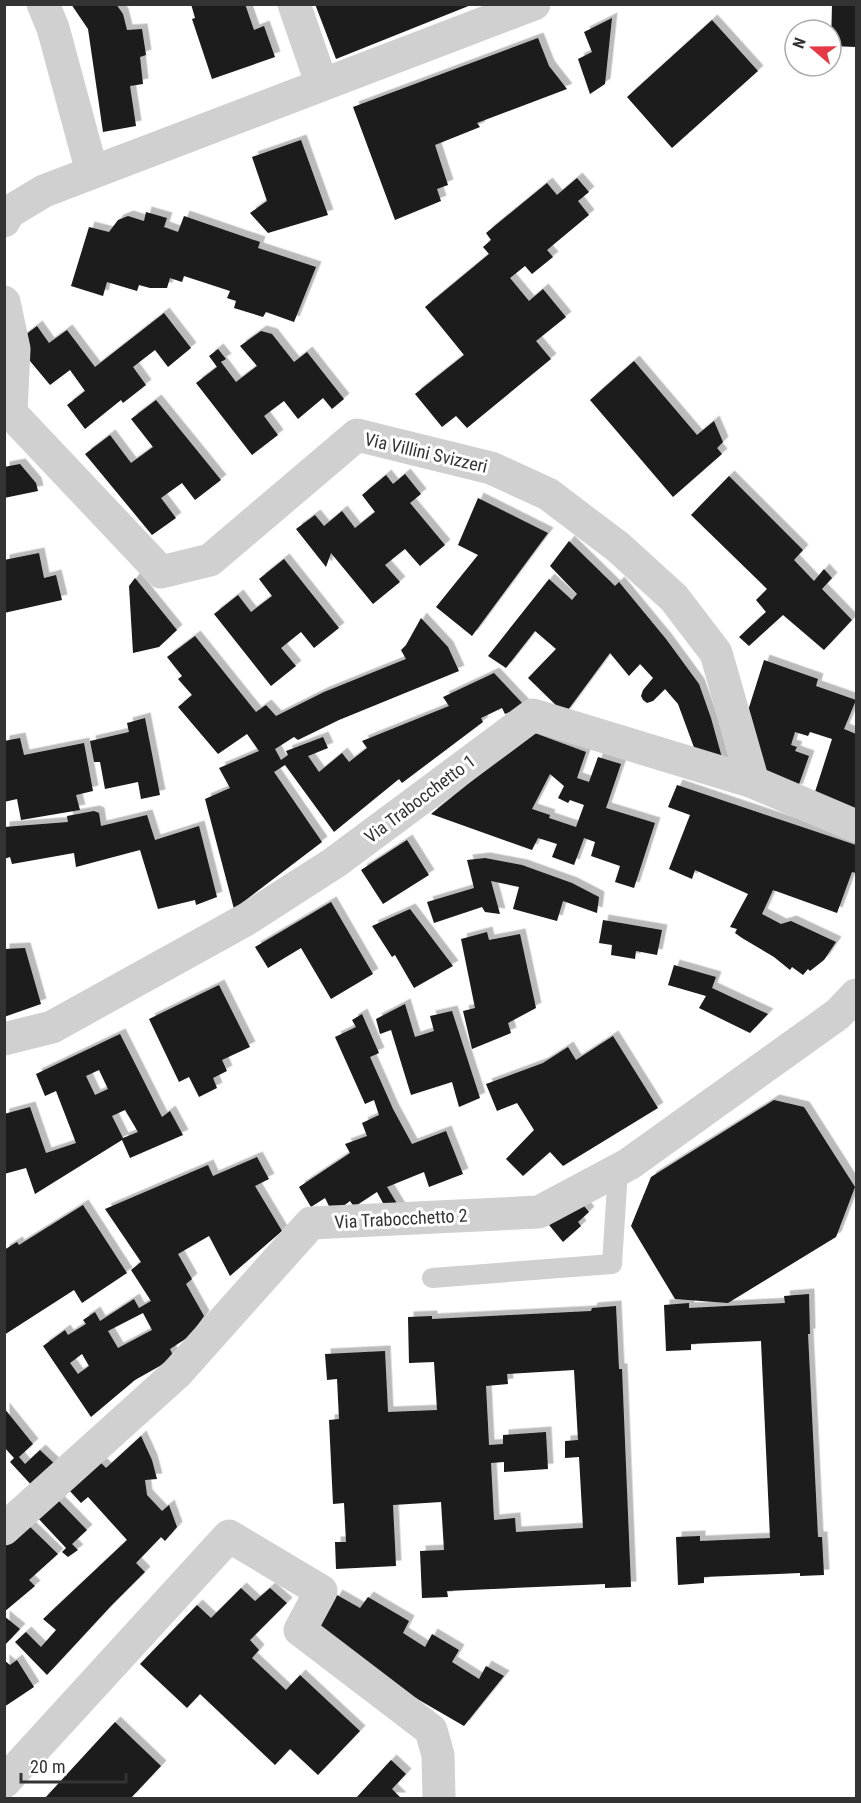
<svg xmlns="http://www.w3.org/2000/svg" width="861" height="1803" viewBox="0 0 861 1803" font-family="'Roboto Condensed',sans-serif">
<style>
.building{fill:#1a1a1a;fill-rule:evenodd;filter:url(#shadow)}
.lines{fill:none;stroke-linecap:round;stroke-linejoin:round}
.lane{stroke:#d0d0d0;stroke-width:20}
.street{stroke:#d0d0d0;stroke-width:33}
.labels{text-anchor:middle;stroke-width:6;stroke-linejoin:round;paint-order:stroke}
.street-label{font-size:18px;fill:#333;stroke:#fff}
</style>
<defs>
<filter id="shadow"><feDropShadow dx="5.5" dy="-5.5" stdDeviation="0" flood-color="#0004"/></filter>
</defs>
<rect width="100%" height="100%" fill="#fff"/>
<path class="building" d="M 71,4 L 116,4 L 123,14 L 127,30 L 142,29 L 146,55 L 140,57 L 143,84 L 130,86 L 136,126 L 103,132 L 88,29 Z
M 191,4 L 245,4 L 254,30 L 264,26 L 275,57 L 212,79 L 192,19 L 195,18 Z
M 315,4 L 471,4 L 471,5 L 336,59 Z
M 832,4 L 856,4 L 856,47 L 831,46 Z
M 612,18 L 605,84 L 590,94 L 578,59 L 592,52 L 584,32 Z
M 712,20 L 758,71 L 672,148 L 627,97 Z
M 538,38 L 549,66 L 567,89 L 477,123 L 480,127 L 435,145 L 448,185 L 437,189 L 441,201 L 395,220 L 353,107 Z
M 301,140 L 328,215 L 268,233 L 250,213 L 267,201 L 252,157 Z
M 577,178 L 589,192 L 578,201 L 589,215 L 547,250 L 553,257 L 532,274 L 525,266 L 510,278 L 529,301 L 543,289 L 566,317 L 536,341 L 551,359 L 467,428 L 456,416 L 442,427 L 415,394 L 464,355 L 425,307 L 489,254 L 483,247 L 491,240 L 486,233 L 547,183 L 557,195 Z
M 146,212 L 167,218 L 164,227 L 178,232 L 184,216 L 260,242 L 258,248 L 316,267 L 294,322 L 266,312 L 263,317 L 234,308 L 236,301 L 227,298 L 230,291 L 184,276 L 182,282 L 170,278 L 167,288 L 150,288 L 139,285 L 137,291 L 107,282 L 103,296 L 71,286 L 89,227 L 109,232 L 118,220 L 128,216 L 144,221 Z
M 164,313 L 191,348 L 168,367 L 155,350 L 133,367 L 146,385 L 123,403 L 121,400 L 85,429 L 67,405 L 85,391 L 70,370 L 50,385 L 20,349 L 20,339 L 37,326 L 49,343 L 67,330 L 95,367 Z
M 261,331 L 272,334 L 294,362 L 307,352 L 344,399 L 332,409 L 323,398 L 298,419 L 284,401 L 264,416 L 278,435 L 252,455 L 196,383 L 217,367 L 209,356 L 218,349 L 226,359 L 221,362 L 236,382 L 257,366 L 240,346 Z
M 634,361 L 697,435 L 714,421 L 723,442 L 717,448 L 722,454 L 673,497 L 590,400 Z
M 156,400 L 221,480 L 195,500 L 182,483 L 161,498 L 176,518 L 152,535 L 85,454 L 110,435 L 131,463 L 153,447 L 131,419 Z
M 20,464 L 36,483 L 38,491 L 4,498 L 4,467 Z
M 405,474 L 421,494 L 410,503 L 445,545 L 420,566 L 405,549 L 385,565 L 400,582 L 373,604 L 331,553 L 326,567 L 296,529 L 315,515 L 324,526 L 342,511 L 355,528 L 375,512 L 362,495 L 386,475 L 393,484 Z
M 729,476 L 803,550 L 794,560 L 814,581 L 824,569 L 832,578 L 822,589 L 852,620 L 824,650 L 783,615 L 749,646 L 739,637 L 766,612 L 756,600 L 767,589 L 691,515 Z
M 478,498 L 548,533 L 472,636 L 436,607 L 478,555 L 458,545 Z
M 569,541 L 615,586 L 619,582 L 666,639 L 699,684 L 711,718 L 726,772 L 699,761 L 678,704 L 665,689 L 653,701 L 647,703 L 643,700 L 641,696 L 643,690 L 653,678 L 640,664 L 629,676 L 610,653 L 565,714 L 528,678 L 556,649 L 535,631 L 506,668 L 488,656 L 549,579 L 572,600 L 577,594 L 550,566 Z
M 39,553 L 44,578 L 56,575 L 62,600 L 4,613 L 4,560 Z
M 284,559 L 339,628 L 314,648 L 301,632 L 281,648 L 296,666 L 271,686 L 214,614 L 238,595 L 251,612 L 272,596 L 259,579 Z
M 135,578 L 177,630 L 159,647 L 133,653 L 129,586 Z
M 421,618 L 448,647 L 459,671 L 339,720 L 298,740 L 294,737 L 275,749 L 281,760 L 288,755 L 286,751 L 323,737 L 328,748 L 308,756 L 319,772 L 342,753 L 349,762 L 367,748 L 362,741 L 449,706 L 443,697 L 494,673 L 525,706 L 505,714 L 502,708 L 481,718 L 483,722 L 402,783 L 399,779 L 334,832 L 285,765 L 274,772 L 322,842 L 234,909 L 205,799 L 230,788 L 219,768 L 259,751 L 247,734 L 218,754 L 178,707 L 192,695 L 178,679 L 182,676 L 167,657 L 195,636 L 256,712 L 266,705 L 276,716 L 324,692 L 406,659 L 401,650 L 406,645 Z
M 764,660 L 818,679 L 816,686 L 856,700 L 844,729 L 856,734 L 856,810 L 814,795 L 832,739 L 810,732 L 808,736 L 795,732 L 791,745 L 797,747 L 795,751 L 809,756 L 797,790 L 770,781 L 746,717 Z
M 145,718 L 160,795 L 141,799 L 138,782 L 105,789 L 100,762 L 94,762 L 90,741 L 129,732 L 127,723 Z
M 532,732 L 586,752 L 577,778 L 589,782 L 598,757 L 621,764 L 606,808 L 655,823 L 634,888 L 615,882 L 620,866 L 591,856 L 595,842 L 584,838 L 574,865 L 552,857 L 557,844 L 538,838 L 532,850 L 431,814 ZM 550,774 L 564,786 L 558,798 L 568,803 L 570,800 L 584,805 L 576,827 L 549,818 L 550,815 L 532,809 Z
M 20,738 L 24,755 L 84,743 L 93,791 L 76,795 L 80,810 L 21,820 L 17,799 L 4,802 L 4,741 Z
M 677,785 L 856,845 L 856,873 L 852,872 L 837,913 L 773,890 L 762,914 L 781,924 L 791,921 L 836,942 L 824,960 L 810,971 L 808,969 L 803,975 L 792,967 L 790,970 L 774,957 L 742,938 L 735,933 L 737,929 L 730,927 L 748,894 L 695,870 L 692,879 L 669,869 L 690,815 L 668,807 Z
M 94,811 L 99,813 L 101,826 L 147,815 L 155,840 L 199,826 L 217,897 L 196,905 L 195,900 L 158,909 L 140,850 L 76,867 L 74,853 L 12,864 L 10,857 L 4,859 L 4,827 L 68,822 L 67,816 Z
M 407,840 L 429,875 L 383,904 L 361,870 Z
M 485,858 L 522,865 L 572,883 L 599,897 L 597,913 L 563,901 L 557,921 L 513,909 L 519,887 L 491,881 L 500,914 L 485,912 L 482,907 L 434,923 L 427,902 L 474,888 L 467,860 Z
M 331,902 L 373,974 L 331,999 L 301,948 L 268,968 L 255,947 Z
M 410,909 L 453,966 L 414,988 L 395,955 L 392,957 L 372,926 Z
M 603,920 L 662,930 L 657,955 L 636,951 L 635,959 L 611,955 L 612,945 L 599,943 Z
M 487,932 L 489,940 L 520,934 L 536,1008 L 508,1023 L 511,1033 L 472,1049 L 463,1011 L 475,1008 L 461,939 Z
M 25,948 L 41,1004 L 4,1017 L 4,949 Z
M 674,965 L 716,977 L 712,988 L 768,1014 L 750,1033 L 699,1008 L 706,996 L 668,985 Z
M 219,985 L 250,1047 L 222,1060 L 227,1071 L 213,1078 L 217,1088 L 199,1097 L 189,1077 L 179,1082 L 149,1019 Z
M 405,1004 L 415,1037 L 434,1031 L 430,1016 L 452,1011 L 480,1098 L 459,1107 L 452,1082 L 411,1095 L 391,1030 L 380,1034 L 376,1019 Z
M 362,1014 L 379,1053 L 370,1057 L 393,1109 L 412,1144 L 446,1131 L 463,1174 L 429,1187 L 424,1172 L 387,1187 L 404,1215 L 390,1216 L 377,1192 L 354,1207 L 350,1201 L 333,1214 L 325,1198 L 311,1207 L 299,1187 L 350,1153 L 345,1144 L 367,1136 L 362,1123 L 379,1115 L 374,1100 L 365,1104 L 335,1037 L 356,1027 L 352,1020 Z
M 120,1034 L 162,1117 L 170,1111 L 183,1135 L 130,1158 L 122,1140 L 35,1194 L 26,1168 L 4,1174 L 4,1114 L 30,1107 L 46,1153 L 76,1143 L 56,1091 L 45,1096 L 36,1074 ZM 99,1070 L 108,1089 L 95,1095 L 86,1076 ZM 125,1110 L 138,1132 L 123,1138 L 112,1116 Z
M 613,1036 L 658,1108 L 563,1166 L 550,1152 L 523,1176 L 506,1159 L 534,1130 L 517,1103 L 497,1111 L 486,1084 L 543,1063 L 568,1047 L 576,1060 Z
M 774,1100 L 804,1107 L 855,1187 L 836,1237 L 728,1303 L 675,1299 L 631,1226 L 651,1177 Z
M 257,1157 L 269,1179 L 255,1186 L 282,1231 L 230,1276 L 209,1236 L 178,1254 L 192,1279 L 186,1284 L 204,1316 L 190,1336 L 170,1349 L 174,1358 L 135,1380 L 91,1417 L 43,1346 L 65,1330 L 68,1335 L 86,1324 L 83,1320 L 95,1312 L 100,1321 L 134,1299 L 139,1308 L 151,1301 L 131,1270 L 141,1262 L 105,1209 L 208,1165 L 213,1176 ZM 143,1313 L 152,1330 L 118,1348 L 108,1331 ZM 82,1354 L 89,1366 L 78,1374 L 70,1363 Z
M 579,1200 L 589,1212 L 578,1222 L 581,1226 L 563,1242 L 549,1225 Z
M 83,1205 L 127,1273 L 82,1303 L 74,1290 L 4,1335 L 4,1250 L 17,1242 L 19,1245 Z
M 809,1294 L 810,1334 L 808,1334 L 818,1537 L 822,1537 L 824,1575 L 800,1576 L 800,1573 L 704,1577 L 704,1583 L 678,1585 L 676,1537 L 700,1536 L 700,1541 L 770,1538 L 761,1341 L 691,1344 L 691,1350 L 666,1351 L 664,1305 L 689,1303 L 689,1308 L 785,1303 L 784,1296 Z
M 616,1306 L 619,1369 L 622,1369 L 631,1587 L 605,1588 L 605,1584 L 447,1591 L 448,1597 L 422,1598 L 420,1551 L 444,1550 L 441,1502 L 393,1505 L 396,1566 L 336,1569 L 335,1542 L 346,1542 L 344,1503 L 333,1504 L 329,1420 L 339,1419 L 337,1379 L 327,1380 L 325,1354 L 385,1351 L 388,1412 L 437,1410 L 434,1362 L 409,1363 L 408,1317 L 432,1316 L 432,1319 L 591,1311 L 592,1308 ZM 574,1370 L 578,1440 L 565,1441 L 565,1458 L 579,1457 L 583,1528 L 516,1532 L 515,1518 L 494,1520 L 491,1463 L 504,1462 L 504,1472 L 548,1469 L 546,1432 L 503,1435 L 503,1444 L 489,1445 L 486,1386 L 508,1384 L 507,1374 Z
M 4,1408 L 33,1444 L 19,1457 L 25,1464 L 40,1450 L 59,1468 L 36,1490 L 10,1462 L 14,1458 L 4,1447 Z
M 141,1436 L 152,1460 L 157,1479 L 145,1480 L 147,1495 L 162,1511 L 169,1505 L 177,1527 L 165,1541 L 161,1537 L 136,1563 L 145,1572 L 111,1606 L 47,1675 L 15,1642 L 26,1632 L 41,1647 L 56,1630 L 43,1619 L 127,1540 L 88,1497 L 81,1503 L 68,1489 L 98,1460 L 106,1468 Z
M 54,1496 L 87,1530 L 72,1544 L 78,1550 L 68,1557 L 62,1552 L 66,1548 L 35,1515 Z
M 24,1521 L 58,1554 L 29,1580 L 35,1586 L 4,1612 L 4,1541 Z
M 241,1588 L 255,1601 L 270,1588 L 287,1603 L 250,1640 L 259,1650 L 252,1658 L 286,1690 L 300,1675 L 360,1731 L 318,1775 L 290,1749 L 275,1765 L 200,1694 L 187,1708 L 140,1664 L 197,1605 L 211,1618 Z
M 337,1595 L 360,1608 L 368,1597 L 409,1621 L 403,1633 L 425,1647 L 432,1634 L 459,1650 L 452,1662 L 479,1679 L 486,1666 L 504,1676 L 464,1726 L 312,1638 Z
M 4,1616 L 20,1629 L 4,1646 Z
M 4,1660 L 10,1665 L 17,1660 L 34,1687 L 4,1707 Z
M 115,1722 L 161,1766 L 131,1798 L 45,1798 Z
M 391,1760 L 406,1774 L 392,1789 L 401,1798 L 356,1798 Z"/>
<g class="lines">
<path class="lane" d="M 432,1278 L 612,1264 L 618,1170"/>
<path class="street" d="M 43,4 L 53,28 L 92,172
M 294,4 L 322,85
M 4,221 L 9,212 L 44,191 L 534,4
M 4,302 L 14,349 L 11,413 L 161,572 L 210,560 L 357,435 L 491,468 L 548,494 L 618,547 L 674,598 L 716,653 L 753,782
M 4,1039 L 52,1027 L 247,919 L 334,863 L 533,715 L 753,782 L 856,826
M 4,1529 L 177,1373 L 311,1223 L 539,1212 L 629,1164 L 838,1014 L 856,995
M 4,1782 L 229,1536 L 321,1591 L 300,1630 L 431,1730 L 438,1755 L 439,1798"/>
</g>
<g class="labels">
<g class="street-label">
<text transform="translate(426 453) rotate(13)" y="6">Via Villini Svizzeri</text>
<text transform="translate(420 799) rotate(-37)" y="6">Via Trabocchetto 1</text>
<text transform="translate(401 1219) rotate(-3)" y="6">Via Trabocchetto 2</text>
</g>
</g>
<rect width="861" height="1803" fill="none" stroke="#333333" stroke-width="12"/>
<g transform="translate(813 48) rotate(290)"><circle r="28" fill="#ffffff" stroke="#adadad" stroke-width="1.5"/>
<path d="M0-4.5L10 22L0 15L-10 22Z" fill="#e63946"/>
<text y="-9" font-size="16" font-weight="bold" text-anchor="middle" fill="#333333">N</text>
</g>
<path d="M21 1773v9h105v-9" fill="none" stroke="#333333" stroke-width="3"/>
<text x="30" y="1773" font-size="18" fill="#333333" stroke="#ffffff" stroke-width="4.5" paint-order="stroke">20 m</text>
</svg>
